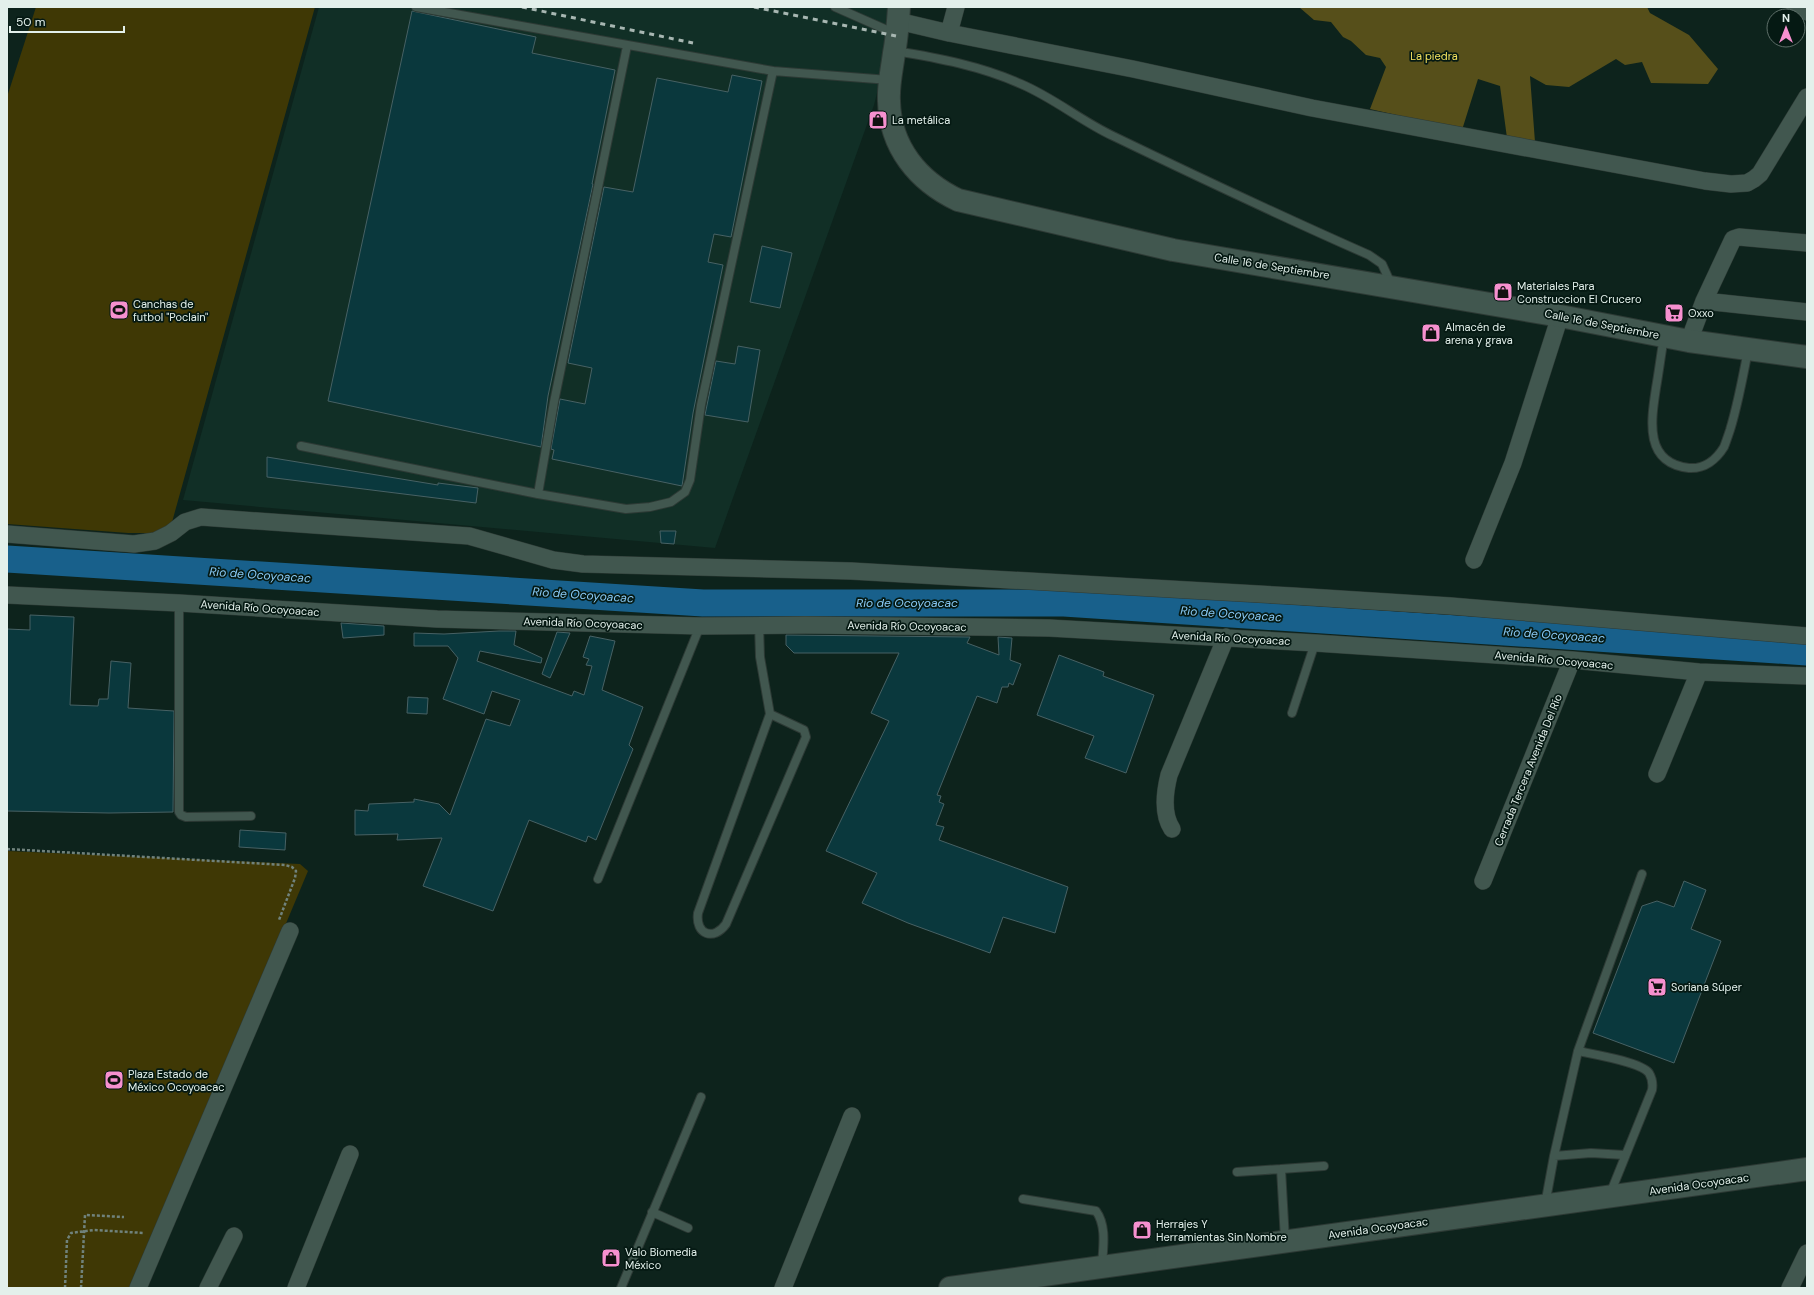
<svg xmlns="http://www.w3.org/2000/svg" width="1814" height="1295" viewBox="0 0 1814 1295" font-family="'DM Sans',sans-serif">
<style>
.built{fill:#112f26}
.green{fill:#3f3805}
.forest{fill:#564f1a}
.lines{fill:none;stroke-linecap:round;stroke-linejoin:round}
.river{stroke:#18608b;stroke-width:27}
.building{fill:#0a383d;stroke:#476164}
.lane-casing{stroke:#2d3a35;stroke-width:10}
.street-casing{stroke:#2d3a35;stroke-width:18}
.secondary-casing{stroke:#2d3a35;stroke-width:24}
.path{stroke:#70827c;stroke-width:2.5;stroke-dasharray:3 2;stroke-linecap:butt}
.lane{stroke:#41574f;stroke-width:8}
.street{stroke:#41574f;stroke-width:17}
.secondary{stroke:#41574f;stroke-width:22}
.rail{stroke:#a8b7b2;stroke-width:3;stroke-dasharray:5 5;stroke-linecap:butt}
.labels{text-anchor:middle;stroke-width:3.5;stroke-linejoin:round;paint-order:stroke}
.park-label{font-size:11px;fill:#f4e25f;stroke:#051913}
.poi-label{font-size:11px;fill:#e3f0eb;stroke:#051913;text-anchor:start}
.street-label{font-size:11px;fill:#e3f0eb;stroke:#051913}
.water-label{font-size:12px;font-style:italic;fill:#89c9f5;stroke:#051913}
</style>
<rect width="100%" height="100%" fill="#0d231c"/>
<path class="built" d="M 319,7 L 890,7 L 884,66 L 874,105 L 715,548 L 183,500 Z"/>
<path class="green" d="M 36,7 L 315,7 L 169,533 L 128,533 L 7,524 L 7,97 Z
M 7,851 L 300,864 L 308,871 L 133,1288 L 7,1288 Z"/>
<path class="forest" d="M 1299,7 L 1647,7 L 1650,13 L 1689,35 L 1718,69 L 1708,84 L 1651,83 L 1642,62 L 1625,65 L 1616,59 L 1569,87 L 1546,85 L 1530,76 L 1535,142 L 1507,138 L 1500,86 L 1478,79 L 1462,130 L 1370,109 L 1386,67 L 1380,58 L 1366,55 L 1351,41 L 1343,37 L 1331,22 L 1314,20 Z"/>
<g class="lines">
<path class="river" d="M 7,559 L 703,603 L 1064,603 L 1807,652"/>
</g>
<path class="building" d="M 412,11 L 536,37 L 532,53 L 615,70 L 592,184 L 593,184 L 548,396 L 541,447 L 328,401 Z
M 732,75 L 762,81 L 731,237 L 714,234 L 708,262 L 723,265 L 693,413 L 682,486 L 552,459 L 554,450 L 551,449 L 560,399 L 585,404 L 592,368 L 568,363 L 604,187 L 633,192 L 657,78 L 728,92 Z
M 762,246 L 792,253 L 780,308 L 750,302 Z
M 738,346 L 760,350 L 748,422 L 705,415 L 716,361 L 735,364 Z
M 267,457 L 438,485 L 438,483 L 478,488 L 476,503 L 267,477 Z
M 660,531 L 676,531 L 674,544 L 661,543 Z
M 30,615 L 74,617 L 70,705 L 98,706 L 99,699 L 108,699 L 111,661 L 131,663 L 128,708 L 174,711 L 173,812 L 109,813 L 7,811 L 7,629 L 30,630 Z
M 341,623 L 384,626 L 384,635 L 343,638 Z
M 499,631 L 516,631 L 514,645 L 542,658 L 541,663 L 480,651 L 477,661 L 572,696 L 574,691 L 584,695 L 592,666 L 586,665 L 589,659 L 583,657 L 590,636 L 615,641 L 602,690 L 643,707 L 629,745 L 633,749 L 596,840 L 588,836 L 586,842 L 529,820 L 493,911 L 423,886 L 442,838 L 397,840 L 398,834 L 355,835 L 355,810 L 368,811 L 369,804 L 414,802 L 414,799 L 439,804 L 450,815 L 486,719 L 510,726 L 520,700 L 492,691 L 484,714 L 443,699 L 458,658 L 448,646 L 414,646 L 414,633 L 444,634 Z
M 557,632 L 570,633 L 550,678 L 542,674 Z
M 786,635 L 970,637 L 967,643 L 999,655 L 998,637 L 1012,638 L 1010,660 L 1021,664 L 1013,685 L 1009,683 L 1008,687 L 1002,687 L 997,703 L 977,696 L 937,795 L 941,796 L 939,802 L 944,804 L 936,825 L 944,827 L 939,840 L 1068,887 L 1055,933 L 1003,917 L 990,953 L 908,923 L 862,903 L 877,873 L 826,851 L 889,721 L 871,713 L 899,653 L 794,653 L 786,645 Z
M 1059,655 L 1104,672 L 1103,676 L 1154,695 L 1126,773 L 1085,758 L 1094,736 L 1037,715 Z
M 408,697 L 428,698 L 427,714 L 407,713 Z
M 240,830 L 286,833 L 285,850 L 239,847 Z
M 1684,881 L 1706,890 L 1691,929 L 1721,941 L 1674,1063 L 1593,1033 L 1642,906 L 1657,901 L 1674,907 Z"/>
<g class="lines">
<defs>
<path id="lane" d="M 416,7 L 773,71 L 889,80
M 835,7 L 896,34
M 896,51 C 938,58 981,66 1021,84 C 1054,98 1081,121 1113,136 C 1198,177 1283,217 1369,255 L 1382,264 L 1391,284
M 1664,337 C 1661,354 1659,371 1656,388 C 1651,421 1644,463 1689,468 C 1704,469 1716,460 1724,447 C 1726,442 1728,436 1730,430 C 1738,404 1743,377 1748,350
M 301,446 L 538,494 L 626,509 L 650,507 L 671,502 L 685,492 L 690,480 L 701,405 L 773,71
M 538,494 L 554,402 L 627,46
M 179,603 L 179,812 L 181,815 L 186,817 L 251,816
M 759,625 L 760,657 L 770,714 L 804,730 L 806,737 L 726,924 C 714,941 695,935 698,913 L 770,714
M 1292,713 L 1315,643
M 598,879 L 700,626
M 1578,1051 L 1642,874
M 1554,1156 L 1591,1153 L 1625,1155
M 1237,1172 L 1281,1169
M 1023,1199 L 1096,1211 C 1107,1226 1103,1248 1102,1265
M 1545,1205 L 1554,1156 L 1578,1051 C 1592,1054 1641,1062 1649,1073 C 1652,1078 1653,1084 1652,1090 L 1610,1194
M 652,1212 L 688,1228
M 1285,1240 L 1281,1169 L 1324,1166
M 621,1288 L 701,1097"/>
<path id="street" d="M 1795,7 L 1807,12
M 898,21 L 949,33 L 1133,69 L 1312,108 L 1705,181 L 1731,184 L 1747,183 L 1754,179 L 1760,174 L 1807,97
M 949,33 L 956,7
M 1704,301 L 1807,312
M 1689,341 L 1704,301 L 1733,239 L 1739,237 L 1807,243
M 7,534 L 134,544 L 155,541 L 171,533 L 185,522 L 201,517 L 469,536 L 553,560 L 583,564 L 851,571 L 1293,596 L 1451,606 L 1807,636
M 1474,560 L 1513,463 L 1560,316
M 7,595 L 179,603 L 437,619 L 700,626 L 805,625 L 1049,628 L 1315,643 L 1572,660 L 1699,672 L 1807,676
M 1657,774 L 1699,672
M 1172,829 C 1162,814 1165,791 1169,775 L 1226,637
M 1483,881 L 1572,660
M 138,1288 L 290,931
M 208,1288 L 234,1236
M 296,1288 L 350,1154
M 783,1288 L 852,1116
M 1790,1288 L 1807,1253"/>
<path id="secondary" d="M 899,7 C 898,22 897,38 894,53 C 892,69 888,85 889,101 C 890,147 918,181 958,200 L 1173,250 L 1560,316 L 1689,341 L 1807,357
M 950,1288 L 1807,1169"/>
</defs>
<use href="#lane" class="lane-casing"/>
<use href="#street" class="street-casing"/>
<use href="#secondary" class="secondary-casing"/>
<path class="path" d="M 7,849 L 285,865 L 292,867 L 296,871 L 295,878 L 279,920
M 65,1288 L 67,1240 L 71,1233 L 94,1230 L 144,1233
M 81,1288 L 85,1215 L 124,1217"/>
<use href="#lane" class="lane"/>
<use href="#street" class="street"/>
<use href="#secondary" class="secondary"/>
<path class="rail" d="M 522,7 L 693,43
M 754,7 L 896,36"/>
</g>
<defs>
<symbol id="shop-square" viewBox="-11 -11 22 22"><rect x="-9" y="-9" width="18" height="18" rx="4" fill="#f690cf" stroke="#051913"/><path d="M-5-2.5h2.3a2.7 3.5 0 0 1 5.4 0H5L5.5 6h-11ZM-1.5-2.5h3a1.5 2.3 0 0 0-3 0Z" fill="#111"/></symbol>
<symbol id="stadium-square" viewBox="-11 -11 22 22"><rect x="-9" y="-9" width="18" height="18" rx="4" fill="#f690cf" stroke="#051913"/><path d="M0-5a6.5 5 0 1 0 0 10a6.5 5 0 1 0 0-10ZM-3.5-1.8h7v3.6h-7Z" fill="#111"/></symbol>
<symbol id="supermarket-square" viewBox="-11 -11 22 22"><rect x="-9" y="-9" width="18" height="18" rx="4" fill="#f690cf" stroke="#051913"/><path d="M-6-5.5h2.5l.6 2H6L4.5 2H-2.5L-4.4-4H-6ZM-1.5 3.2a1.3 1.3 0 1 0 .1 0ZM3 3.2a1.3 1.3 0 1 0 .1 0Z" fill="#111"/></symbol>
</defs>
<g fill-rule="evenodd">
<use href="#shop-square" x="867" y="109" width="22" height="22"/>
<use href="#shop-square" x="1492" y="281" width="22" height="22"/>
<use href="#stadium-square" x="108" y="299" width="22" height="22"/>
<use href="#supermarket-square" x="1663" y="302" width="22" height="22"/>
<use href="#shop-square" x="1420" y="322" width="22" height="22"/>
<use href="#supermarket-square" x="1646" y="976" width="22" height="22"/>
<use href="#stadium-square" x="103" y="1069" width="22" height="22"/>
<use href="#shop-square" x="1131" y="1219" width="22" height="22"/>
<use href="#shop-square" x="600" y="1247" width="22" height="22"/>
</g>
<g class="labels">
<g class="park-label">
<text x="1434" y="60">La piedra</text>
</g>
<g class="poi-label">
<text x="892" y="124">La metálica</text>
<text x="1517" y="290">Materiales Para<tspan x="1517" dy="13">Construccion El Crucero</tspan></text>
<text x="133" y="308">Canchas de<tspan x="133" dy="13">futbol "Poclain"</tspan></text>
<text x="1688" y="317">Oxxo</text>
<text x="1445" y="331">Almacén de<tspan x="1445" dy="13">arena y grava</tspan></text>
<text x="1671" y="991">Soriana Súper</text>
<text x="128" y="1078">Plaza Estado de<tspan x="128" dy="13">México Ocoyoacac</tspan></text>
<text x="1156" y="1228">Herrajes Y<tspan x="1156" dy="13">Herramientas Sin Nombre</tspan></text>
<text x="625" y="1256">Valo Biomedia<tspan x="625" dy="13">México</tspan></text>
</g>
<g class="street-label">
<text transform="translate(1272 266) rotate(9)" y="4">Calle 16 de Septiembre</text>
<text transform="translate(1602 324) rotate(11)" y="4">Calle 16 de Septiembre</text>
<text transform="translate(260 608) rotate(4)" y="4">Avenida Río Ocoyoacac</text>
<text transform="translate(583 623) rotate(2)" y="4">Avenida Río Ocoyoacac</text>
<text transform="translate(907 626) rotate(1)" y="4">Avenida Río Ocoyoacac</text>
<text transform="translate(1231 638) rotate(3)" y="4">Avenida Río Ocoyoacac</text>
<text transform="translate(1554 660) rotate(5)" y="4">Avenida Río Ocoyoacac</text>
<text transform="translate(1528 770) rotate(-68)" y="4">Cerrada Tercera Avenida Del Río</text>
<text transform="translate(1699 1184) rotate(-8)" y="4">Avenida Ocoyoacac</text>
<text transform="translate(1378 1228) rotate(-8)" y="4">Avenida Ocoyoacac</text>
</g>
<g class="water-label">
<text transform="translate(260 575) rotate(4)" y="4">Rio de Ocoyoacac</text>
<text transform="translate(583 595) rotate(4)" y="4">Rio de Ocoyoacac</text>
<text x="907" y="607">Rio de Ocoyoacac</text>
<text transform="translate(1231 614) rotate(4)" y="4">Rio de Ocoyoacac</text>
<text transform="translate(1554 635) rotate(4)" y="4">Rio de Ocoyoacac</text>
</g>
</g>
<rect width="1814" height="1295" fill="none" stroke="#e3f0eb" stroke-width="16"/>
<g transform="translate(1786 28)"><circle r="19" fill="#051913" stroke="#5e6f69"/>
<path d="M0-3L7 15L0 10L-7 15Z" fill="#f690cf"/>
<text y="-6" font-size="11" font-weight="bold" text-anchor="middle" fill="#e3f0eb">N</text>
</g>
<path d="M10 26v6h114v-6" fill="none" stroke="#e3f0eb" stroke-width="2"/>
<text x="16" y="26" font-size="12" fill="#e3f0eb" stroke="#051913" stroke-width="3" paint-order="stroke">50 m</text>
</svg>
